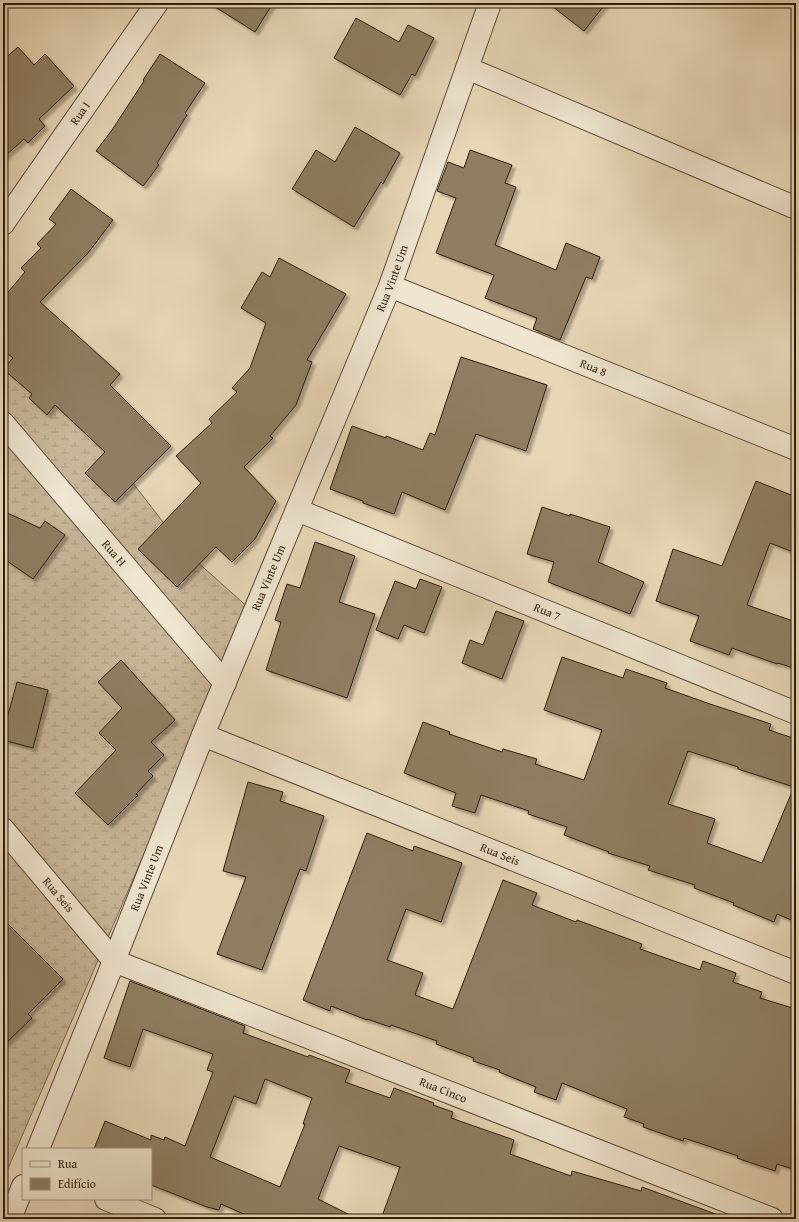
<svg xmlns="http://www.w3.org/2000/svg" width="799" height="1222" viewBox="0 0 799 1222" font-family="'Gentium Book Plus',serif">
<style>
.wetland{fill:url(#wetland-marsh);stroke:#7c6a52}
.building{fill:#8f7e64;stroke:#2f1d0b;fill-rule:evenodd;filter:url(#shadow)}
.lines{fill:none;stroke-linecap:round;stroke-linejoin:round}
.street-casing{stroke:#5d4c36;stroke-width:24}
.street{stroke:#efe5d0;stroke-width:22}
.labels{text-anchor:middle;stroke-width:4;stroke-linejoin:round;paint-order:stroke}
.street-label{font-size:12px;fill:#2f1d0b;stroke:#efe5d0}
</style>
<defs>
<pattern id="wetland-marsh" width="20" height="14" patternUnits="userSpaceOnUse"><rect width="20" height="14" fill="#c8b79a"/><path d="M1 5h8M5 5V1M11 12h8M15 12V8" fill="none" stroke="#ac9d83"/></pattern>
<filter id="shadow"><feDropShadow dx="3.5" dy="3.5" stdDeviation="1" flood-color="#0004"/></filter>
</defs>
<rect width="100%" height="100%" fill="#e7d7b7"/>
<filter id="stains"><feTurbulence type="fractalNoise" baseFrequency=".005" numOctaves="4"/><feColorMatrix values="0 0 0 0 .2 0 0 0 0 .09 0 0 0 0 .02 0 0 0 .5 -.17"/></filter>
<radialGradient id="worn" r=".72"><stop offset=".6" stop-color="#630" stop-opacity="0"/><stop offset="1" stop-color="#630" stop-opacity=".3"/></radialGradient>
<path class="wetland" d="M 3,314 L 186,552 L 250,609 L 6,1173 L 3,1183 Z"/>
<path class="building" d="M 209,3 L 273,3 L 255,32 Z
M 548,3 L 606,3 L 584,31 Z
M 356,18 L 399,42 L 408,25 L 434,38 L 415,76 L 412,74 L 400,95 L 334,58 Z
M 18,47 L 34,65 L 45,54 L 74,86 L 39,119 L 45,126 L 28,143 L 24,139 L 3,158 L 3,60 Z
M 160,54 L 205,83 L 185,113 L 187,115 L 157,163 L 159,165 L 143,186 L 96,151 L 112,130 L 144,81 L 143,80 Z
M 355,127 L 400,153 L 383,184 L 381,182 L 354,227 L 292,189 L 316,150 L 335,162 Z
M 470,150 L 512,165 L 505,183 L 516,187 L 495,245 L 556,270 L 566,243 L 600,257 L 592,279 L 586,277 L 560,340 L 533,329 L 537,318 L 485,298 L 494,275 L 436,253 L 456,198 L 437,191 L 448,162 L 464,168 Z
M 71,189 L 113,220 L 88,253 L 40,302 L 120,374 L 110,385 L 171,446 L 115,502 L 85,473 L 105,452 L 55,405 L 47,415 L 29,398 L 32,394 L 3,369 L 13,358 L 3,350 L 3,298 L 25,272 L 21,268 L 41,248 L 37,244 L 56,224 L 49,219 Z
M 279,258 L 346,294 L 307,360 L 312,362 L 296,405 L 270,436 L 273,438 L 244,467 L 276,501 L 255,539 L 232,562 L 216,547 L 177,587 L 138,549 L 201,483 L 176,456 L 212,423 L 209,419 L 237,392 L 232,388 L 250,368 L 266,323 L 241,308 L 262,272 L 270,277 Z
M 461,357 L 547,385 L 526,451 L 476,434 L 445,510 L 402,492 L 394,514 L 363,503 L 363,501 L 330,489 L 352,426 L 386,438 L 386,436 L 423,450 L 430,433 L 435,435 Z
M 756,481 L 796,497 L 796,553 L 770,543 L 747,605 L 796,622 L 796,669 L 778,663 L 777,664 L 732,648 L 729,655 L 690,641 L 699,616 L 656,601 L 673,549 L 722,566 Z
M 542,507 L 570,516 L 570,514 L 610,527 L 598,562 L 644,582 L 630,614 L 548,582 L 554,562 L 527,554 Z
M 3,511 L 40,528 L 45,521 L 65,535 L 33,579 L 3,558 Z
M 315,542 L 355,556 L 339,602 L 375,614 L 347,698 L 266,670 L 281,622 L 275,620 L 287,584 L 300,588 Z
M 420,579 L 442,587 L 424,633 L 404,625 L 398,639 L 376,630 L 395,581 L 416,589 Z
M 496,611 L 524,621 L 502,679 L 462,663 L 470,640 L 483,645 Z
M 562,657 L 623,678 L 626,669 L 667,683 L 665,688 L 710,704 L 771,724 L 769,730 L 796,739 L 796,922 L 777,914 L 774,922 L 733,905 L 734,903 L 694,888 L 695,885 L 648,870 L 650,866 L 608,853 L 609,852 L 564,835 L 567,827 L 528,814 L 529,811 L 481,795 L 475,813 L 452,806 L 456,793 L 404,773 L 423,722 L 450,732 L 449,734 L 502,752 L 503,749 L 537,759 L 535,764 L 584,780 L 602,730 L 544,710 ZM 688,751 L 738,767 L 738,769 L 794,787 L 762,863 L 707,843 L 715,819 L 668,804 Z
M 121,660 L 175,720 L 151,742 L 164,755 L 148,771 L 153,776 L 136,794 L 138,795 L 108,825 L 75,793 L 116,750 L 99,733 L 122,708 L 98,682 Z
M 17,682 L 48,690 L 33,748 L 3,740 L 3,733 Z
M 248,782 L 283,792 L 280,801 L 324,816 L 306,871 L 300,869 L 262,970 L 217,954 L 246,877 L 223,871 Z
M 367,833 L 413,851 L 414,846 L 462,863 L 441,922 L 406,909 L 387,960 L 423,973 L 415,995 L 453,1009 L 503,880 L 537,893 L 532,905 L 576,922 L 577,920 L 642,944 L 640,949 L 700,970 L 703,961 L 736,973 L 733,982 L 762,992 L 760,998 L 796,1009 L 796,1170 L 777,1164 L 775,1171 L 737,1158 L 738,1156 L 684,1138 L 683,1141 L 643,1127 L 644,1124 L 624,1117 L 627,1109 L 562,1083 L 556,1100 L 534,1092 L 536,1087 L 499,1072 L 500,1070 L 473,1061 L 474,1058 L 436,1044 L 437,1041 L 391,1025 L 390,1027 L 367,1019 L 367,1020 L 331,1006 L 330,1011 L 303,1000 Z
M 3,919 L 63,979 L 28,1014 L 32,1018 L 3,1046 Z
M 130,981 L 245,1026 L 243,1033 L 308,1057 L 309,1055 L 350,1070 L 345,1082 L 390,1098 L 394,1088 L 434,1103 L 433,1105 L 453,1112 L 451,1118 L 514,1140 L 510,1154 L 571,1176 L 572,1171 L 641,1191 L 642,1187 L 721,1216 L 720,1219 L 381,1219 L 400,1167 L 339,1146 L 318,1199 L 358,1219 L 255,1219 L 221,1204 L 219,1210 L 207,1207 L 151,1185 L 151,1149 L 94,1149 L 105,1121 L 151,1140 L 151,1135 L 164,1140 L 165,1137 L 185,1146 L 213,1072 L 207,1070 L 213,1054 L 143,1029 L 130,1067 L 104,1058 ZM 265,1079 L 312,1098 L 303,1124 L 305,1124 L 280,1187 L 210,1157 L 234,1096 L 256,1104 Z"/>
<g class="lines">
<defs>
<g id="street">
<path d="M 467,68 L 796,208"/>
<path id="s1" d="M 3,224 L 157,3"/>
<path id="s2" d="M 390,286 L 796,449"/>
<path id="s3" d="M 3,423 L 225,683"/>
<path id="s4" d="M 297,510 L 796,713"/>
<path id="s5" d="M 203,735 L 796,973"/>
<path id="s6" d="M 3,829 L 114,961 L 772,1219"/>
<path id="s7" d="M 38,1149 L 114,961 L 203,735 L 390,286 L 490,3"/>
<path d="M 106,1199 L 155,1219"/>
<path d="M 10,1219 L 23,1186"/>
</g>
</defs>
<use href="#street" class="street-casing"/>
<use href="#street" class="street"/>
</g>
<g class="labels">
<g class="street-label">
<text dy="4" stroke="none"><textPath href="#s1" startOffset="135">Rua I</textPath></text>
<text dy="4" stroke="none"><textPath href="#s7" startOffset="940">Rua Vinte Um</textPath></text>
<text dy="4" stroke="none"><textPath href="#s2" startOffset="219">Rua 8</textPath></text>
<text dy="4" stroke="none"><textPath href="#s3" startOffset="171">Rua H</textPath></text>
<text dy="4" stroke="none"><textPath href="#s7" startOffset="616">Rua Vinte Um</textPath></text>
<text dy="4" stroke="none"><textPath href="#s4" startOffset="270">Rua 7</textPath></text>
<text dy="4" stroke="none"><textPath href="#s5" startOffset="320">Rua Seis</textPath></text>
<text dy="4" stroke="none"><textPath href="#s7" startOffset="292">Rua Vinte Um</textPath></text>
<text dy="4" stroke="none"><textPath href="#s6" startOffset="86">Rua Seis</textPath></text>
<text dy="4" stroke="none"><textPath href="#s6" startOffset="526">Rua Cinco</textPath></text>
</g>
</g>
<rect width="799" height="1222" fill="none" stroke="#e7d7b7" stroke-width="16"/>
<rect x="4" y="4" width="791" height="1214" fill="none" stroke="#2f1d0b" stroke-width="2"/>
<rect x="8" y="8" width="783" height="1206" fill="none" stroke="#2f1d0b"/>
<rect x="22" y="1148" width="130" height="52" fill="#efe5d0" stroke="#a29581"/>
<rect x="30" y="1161" width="20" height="6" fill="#efe5d0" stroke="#a29581"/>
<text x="58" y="1168" font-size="12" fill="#2f1d0b">Rua</text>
<rect x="30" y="1178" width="20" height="12" fill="#8f7e64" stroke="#a29581"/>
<text x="58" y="1188" font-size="12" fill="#2f1d0b">Edifício</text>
<rect width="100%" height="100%" filter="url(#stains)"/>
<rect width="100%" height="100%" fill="url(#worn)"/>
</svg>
